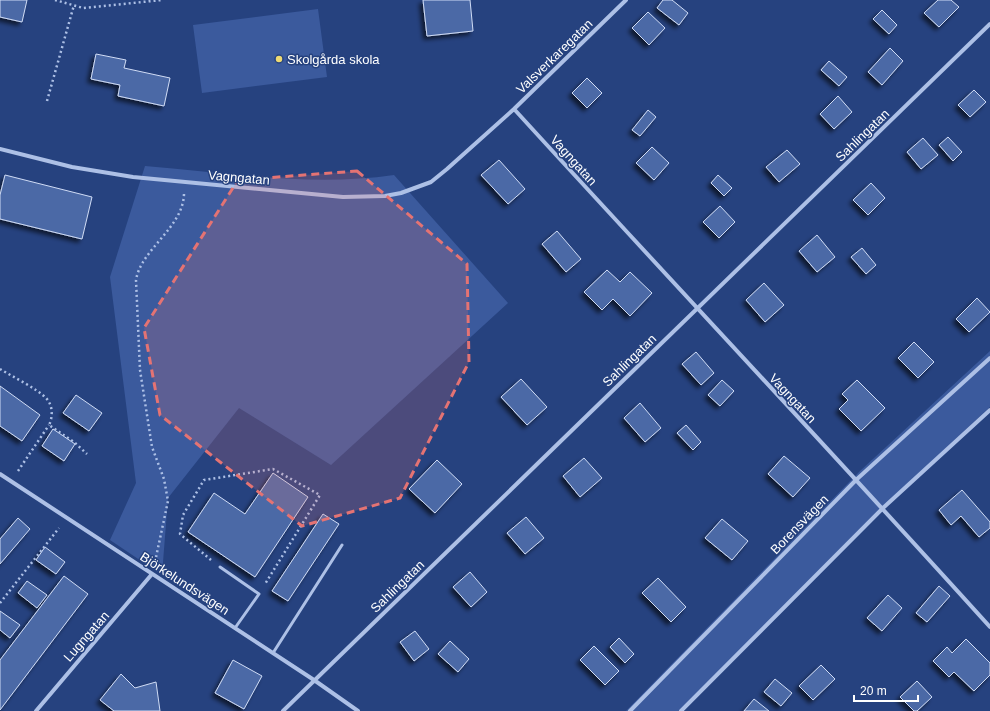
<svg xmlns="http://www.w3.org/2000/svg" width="990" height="711" viewBox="0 0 990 711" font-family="Arial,sans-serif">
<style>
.green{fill:#3b5a9d}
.building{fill:#4b69a6;stroke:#d0dcf5;filter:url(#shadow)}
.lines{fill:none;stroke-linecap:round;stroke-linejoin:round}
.path{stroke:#adc0e6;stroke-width:2.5;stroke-dasharray:2 3;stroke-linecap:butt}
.lane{stroke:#adc0e6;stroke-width:3}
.street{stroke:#adc0e6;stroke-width:4}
.marked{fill:#e47373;fill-opacity:0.2;stroke:#e47373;stroke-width:3;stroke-dasharray:8 5;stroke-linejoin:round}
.poi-dot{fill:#eeda73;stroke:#26427f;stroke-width:1.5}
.labels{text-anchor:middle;stroke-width:3;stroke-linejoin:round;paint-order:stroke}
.street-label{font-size:13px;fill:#fff;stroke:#26427f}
.poi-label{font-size:13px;fill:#fff;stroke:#26427f;text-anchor:start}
</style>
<defs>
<filter id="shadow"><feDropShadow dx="-3.5" dy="3.5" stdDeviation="2" flood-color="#0009"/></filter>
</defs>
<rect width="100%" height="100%" fill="#26427f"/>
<path class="green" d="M 318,9 L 327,77 L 202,93 L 193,25 Z
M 145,166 C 228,173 312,187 394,175 L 508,303 L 331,465 L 239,408 L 168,498 L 162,575 L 110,540 L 136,483 L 110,277 Z
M 990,351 L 990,407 L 886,504 L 680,711 L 626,711 L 860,471 Z"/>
<path class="building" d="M 0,0 L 27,0 L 22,22 L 0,17 Z
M 423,0 L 470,0 L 473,31 L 427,36 Z
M 663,0 L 672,0 L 688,13 L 679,25 L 657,8 Z
M 938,0 L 951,0 L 959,7 L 939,27 L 924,13 Z
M 882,10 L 897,25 L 889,34 L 873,19 Z
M 648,12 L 665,28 L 649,45 L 632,28 Z
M 890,48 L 903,61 L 882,85 L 868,72 Z
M 96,54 L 126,60 L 124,68 L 170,78 L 164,106 L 118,96 L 120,85 L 91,79 Z
M 829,61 L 847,77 L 839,86 L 821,70 Z
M 587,78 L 602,93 L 587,108 L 572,93 Z
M 974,90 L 986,102 L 970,117 L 958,105 Z
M 838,96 L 852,112 L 834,129 L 820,114 Z
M 648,110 L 656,117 L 640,136 L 632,130 Z
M 948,137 L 962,152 L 953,161 L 939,145 Z
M 923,138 L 938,155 L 921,169 L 907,152 Z
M 652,147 L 669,163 L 654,180 L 636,163 Z
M 787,150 L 800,164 L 779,182 L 766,167 Z
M 499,160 L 525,189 L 508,204 L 481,175 Z
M 5,175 L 92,197 L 82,239 L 0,219 L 0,195 Z
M 718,175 L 732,188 L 724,196 L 711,183 Z
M 871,183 L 885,198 L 868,215 L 853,200 Z
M 720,206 L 735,222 L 719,238 L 703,222 Z
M 557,231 L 581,259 L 566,272 L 542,244 Z
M 817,235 L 835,257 L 817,272 L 799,251 Z
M 862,248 L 876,265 L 866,274 L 851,257 Z
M 607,270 L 620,282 L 630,272 L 652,293 L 630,316 L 613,299 L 602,310 L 584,292 Z
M 764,283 L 784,305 L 765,322 L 746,300 Z
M 977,298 L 990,312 L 969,332 L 956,319 Z
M 914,342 L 934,362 L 918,378 L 898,358 Z
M 696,352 L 714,373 L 701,385 L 682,364 Z
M 521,379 L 547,407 L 527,425 L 501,397 Z
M 722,380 L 734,391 L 720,406 L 708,395 Z
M 857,380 L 885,408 L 861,431 L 839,409 L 848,400 L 842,394 Z
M 0,386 L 40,415 L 22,441 L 0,426 Z
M 76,395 L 102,413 L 89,431 L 63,413 Z
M 640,403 L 661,428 L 645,442 L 624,418 Z
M 686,425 L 701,442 L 693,450 L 677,433 Z
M 53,429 L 75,444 L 64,461 L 42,446 Z
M 784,456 L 810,478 L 793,497 L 768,474 Z
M 584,458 L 602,478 L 580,497 L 563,476 Z
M 437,460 L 462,484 L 435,513 L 409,489 Z
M 273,473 L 308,497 L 255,577 L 188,532 L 214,493 L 245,514 Z
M 962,490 L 990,522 L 990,528 L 979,537 L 961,516 L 951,525 L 939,510 Z
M 323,514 L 339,524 L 288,601 L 272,591 Z
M 526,517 L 544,538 L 525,554 L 507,533 Z
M 18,518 L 30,529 L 0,564 L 0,539 Z
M 722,519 L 748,541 L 732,560 L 705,538 Z
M 45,547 L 65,562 L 56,574 L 36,560 Z
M 470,572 L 487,592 L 471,607 L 453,587 Z
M 64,576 L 88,594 L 0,710 L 0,660 Z
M 658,578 L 686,607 L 671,622 L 642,593 Z
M 27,581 L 47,595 L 37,608 L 18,593 Z
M 939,586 L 950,596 L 927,622 L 916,613 Z
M 888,595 L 902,608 L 882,631 L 867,618 Z
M 0,611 L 20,625 L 10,638 L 0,630 Z
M 415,631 L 429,649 L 414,661 L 400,642 Z
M 619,638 L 634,654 L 625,663 L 610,647 Z
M 966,639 L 990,663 L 990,675 L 974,691 L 954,672 L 949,677 L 933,661 L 947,647 L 952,653 Z
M 450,641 L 469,659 L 458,672 L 438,654 Z
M 594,646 L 619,671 L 605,685 L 580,660 Z
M 233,660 L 262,676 L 244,709 L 215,693 Z
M 821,665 L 835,679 L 813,700 L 799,686 Z
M 121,674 L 135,688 L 156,682 L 160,711 L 114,711 L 100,700 Z
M 775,679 L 792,693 L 781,706 L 764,692 Z
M 917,681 L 932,697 L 917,711 L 914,711 L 900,697 Z
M 754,699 L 769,711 L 744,711 Z"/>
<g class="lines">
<path class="path" d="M 55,0 L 83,8 L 162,0
M 47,101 L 74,5
M 0,369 C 13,377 36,388 46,398 C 53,405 53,417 49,425 L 74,442 L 87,454
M 18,471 L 49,425
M 211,560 L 180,534 L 183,515 L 204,480 L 273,469 L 320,495 L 265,584
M 155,562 L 168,501 L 164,479 L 152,447 L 140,370 L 136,280 C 141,249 183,228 184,194
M 0,603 L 59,528"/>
<path class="lane" d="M 220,567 L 259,594 L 235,628
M 273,653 L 342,545"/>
<path class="street" d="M 514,109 C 672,282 833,453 990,627
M 0,149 L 72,167 L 133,177 L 343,197 L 385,196 L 401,193 L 431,182 L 447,169 L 514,109 L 626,0
M 0,474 L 314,680 L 358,711
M 36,711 L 152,574
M 283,711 L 990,24
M 630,711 L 856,480 L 990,358
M 681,711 L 883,508 L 990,410"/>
</g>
<path class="marked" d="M 357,171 L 467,264 L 469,362 L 400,498 L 302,526 L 160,415 L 144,328 L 238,180 Z"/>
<circle class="poi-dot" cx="279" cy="59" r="4"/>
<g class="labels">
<g class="street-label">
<text transform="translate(554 56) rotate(-44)" y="5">Valsverkaregatan</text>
<text transform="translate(862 135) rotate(-44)" y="5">Sahlingatan</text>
<text transform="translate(574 160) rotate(48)" y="5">Vagngatan</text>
<text transform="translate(239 177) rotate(5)" y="5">Vagngatan</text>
<text transform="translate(629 360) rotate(-44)" y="5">Sahlingatan</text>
<text transform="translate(793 398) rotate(47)" y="5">Vagngatan</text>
<text transform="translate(799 524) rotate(-46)" y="5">Borensvägen</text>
<text transform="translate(185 583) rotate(33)" y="5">Björkelundsvägen</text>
<text transform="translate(397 586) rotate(-44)" y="5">Sahlingatan</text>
<text transform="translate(86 636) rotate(-49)" y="5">Lugngatan</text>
</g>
<g class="poi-label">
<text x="287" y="64">Skolgårda skola</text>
</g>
</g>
<path d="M854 695v6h64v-6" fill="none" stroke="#ffffff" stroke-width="2"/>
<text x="860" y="695" font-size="12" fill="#ffffff" stroke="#26427f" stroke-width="3" paint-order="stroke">20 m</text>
</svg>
